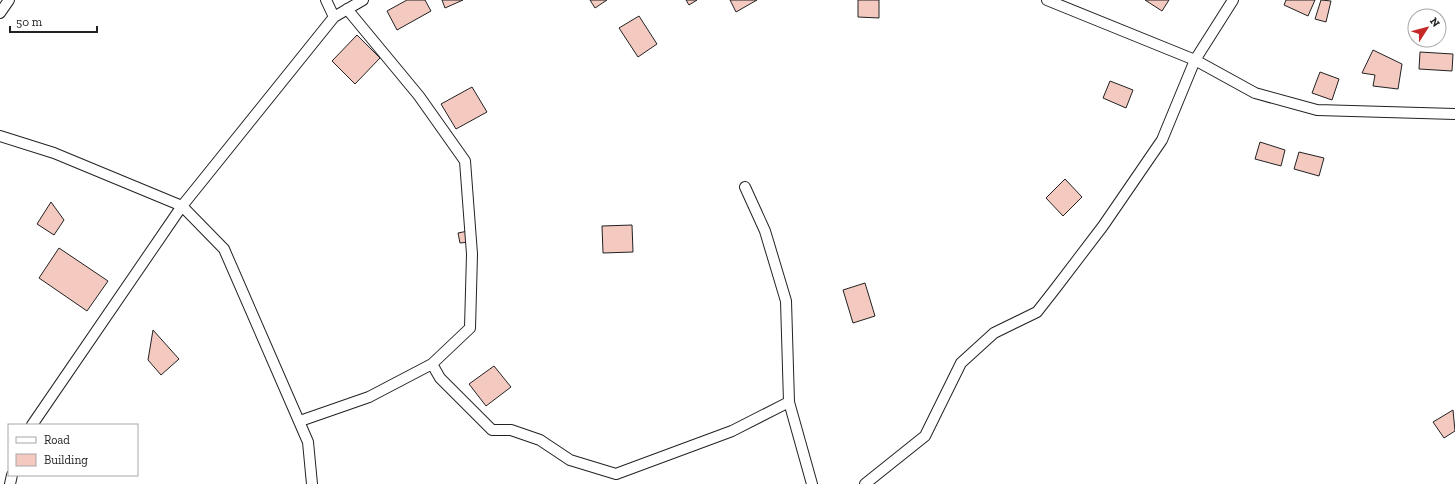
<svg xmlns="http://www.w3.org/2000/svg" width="1455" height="484" viewBox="0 0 1455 484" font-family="'Zilla Slab',serif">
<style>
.building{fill:#f3c9c0;stroke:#222}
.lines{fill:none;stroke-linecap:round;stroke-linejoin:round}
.street-casing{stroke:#222;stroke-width:12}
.street{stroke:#fff;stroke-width:10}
</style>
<rect width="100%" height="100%" fill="#fff"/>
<path class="building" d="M 407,0 L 425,0 L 431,11 L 397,30 L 387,11 Z
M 442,0 L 463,0 L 445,8 Z
M 590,0 L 607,0 L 595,8 Z
M 686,0 L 697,0 L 689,5 Z
M 730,0 L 757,0 L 736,12 Z
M 858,0 L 879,0 L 879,18 L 858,17 Z
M 1145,0 L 1169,0 L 1162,11 Z
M 1286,0 L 1315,0 L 1308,16 L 1284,5 Z
M 1321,0 L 1331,1 L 1326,22 L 1315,19 Z
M 639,16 L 657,44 L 638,57 L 619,28 Z
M 357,35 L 380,58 L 355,84 L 332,61 Z
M 1373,50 L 1402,64 L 1398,89 L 1373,86 L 1375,75 L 1362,73 Z
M 1420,52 L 1453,54 L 1452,71 L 1419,69 Z
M 1320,72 L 1339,79 L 1332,100 L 1312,93 Z
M 1110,81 L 1133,90 L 1126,108 L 1103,98 Z
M 472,87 L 487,112 L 456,129 L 441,104 Z
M 1260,142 L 1285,150 L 1281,166 L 1255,159 Z
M 1299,152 L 1324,158 L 1319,176 L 1294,169 Z
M 1065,179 L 1082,197 L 1063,216 L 1046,198 Z
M 51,202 L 64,220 L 54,235 L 37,224 Z
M 632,225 L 633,252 L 603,253 L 602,226 Z
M 468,231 L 470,242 L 460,243 L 458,233 Z
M 59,248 L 108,281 L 87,311 L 39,278 Z
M 865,283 L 875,316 L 853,323 L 843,290 Z
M 153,330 L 179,359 L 161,375 L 148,360 Z
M 494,366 L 511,387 L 486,406 L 469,384 Z
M 1453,410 L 1455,431 L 1444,438 L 1433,422 Z"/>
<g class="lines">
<defs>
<path id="street" d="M 326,0 L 334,17
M 1047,0 L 1195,60 L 1255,93 L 1317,110 L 1455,114
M 0,13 L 9,0
M 0,136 L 54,153 L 182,206 L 224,249 L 308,442 L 312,484
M 745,187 L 765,231 L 786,301 L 789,402
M 432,364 L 440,378 L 492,430 L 511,430 L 540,440 L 570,460 L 616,474 L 732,431 L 789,402 L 812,484
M 300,421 L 369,397 L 432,364 L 470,328 L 472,254 L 465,161 L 419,96 L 347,9
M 32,425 L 182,206 L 334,17 L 363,0
M 10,484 L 12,475
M 865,484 L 925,436 L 961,363 L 994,333 L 1037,312 L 1055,289 L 1103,226 L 1162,140 L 1195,60 L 1233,0"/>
</defs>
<use href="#street" class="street-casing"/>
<use href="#street" class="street"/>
</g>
<rect x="8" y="424" width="130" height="52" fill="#ffffff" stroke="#a7a7a7"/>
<rect x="16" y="437" width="20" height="6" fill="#ffffff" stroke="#a7a7a7"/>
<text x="44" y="444" font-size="12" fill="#222222">Road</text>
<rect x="16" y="454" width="20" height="12" fill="#f3c9c0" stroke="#a7a7a7"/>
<text x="44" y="464" font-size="12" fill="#222222">Building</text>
<g transform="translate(1427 28) rotate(54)"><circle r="19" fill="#ffffff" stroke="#a7a7a7"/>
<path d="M0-3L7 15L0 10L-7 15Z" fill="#c62828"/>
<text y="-6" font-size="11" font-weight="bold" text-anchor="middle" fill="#222222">N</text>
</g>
<path d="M10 26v6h87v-6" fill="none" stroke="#222222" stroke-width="2"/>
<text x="16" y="26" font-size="12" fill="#222222" stroke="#ffffff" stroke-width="3" paint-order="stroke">50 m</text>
</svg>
